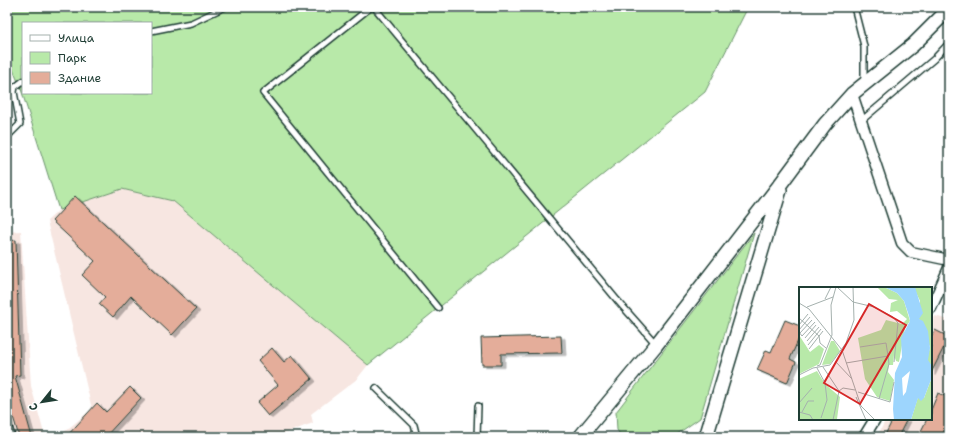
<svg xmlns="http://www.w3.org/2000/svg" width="956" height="444" viewBox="0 0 956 444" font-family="'Shantell Sans',sans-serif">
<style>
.built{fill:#f7e6e1}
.green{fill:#b8e9a9;stroke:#6c936e;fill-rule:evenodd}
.building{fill:#e4ad9a;stroke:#1f3d34;filter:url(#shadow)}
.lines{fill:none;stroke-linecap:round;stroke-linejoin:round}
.service-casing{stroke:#1f3d34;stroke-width:8}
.minor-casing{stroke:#1f3d34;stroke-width:13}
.secondary-casing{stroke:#1f3d34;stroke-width:16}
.service{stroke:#fff;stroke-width:5}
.minor{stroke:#fff;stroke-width:10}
.secondary{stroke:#fff;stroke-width:13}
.inset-road{fill:none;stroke:#a5b1ae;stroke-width:1}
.view{fill:#d62828;fill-opacity:0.15;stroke:#d62828;stroke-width:2}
.inset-edge{fill:none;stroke:#1f3d34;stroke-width:2}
</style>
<defs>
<filter id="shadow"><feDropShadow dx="4" dy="2.5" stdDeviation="0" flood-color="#0004"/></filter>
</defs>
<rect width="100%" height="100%" fill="#fff"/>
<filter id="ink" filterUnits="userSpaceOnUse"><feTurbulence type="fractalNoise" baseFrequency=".025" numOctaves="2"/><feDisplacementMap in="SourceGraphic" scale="8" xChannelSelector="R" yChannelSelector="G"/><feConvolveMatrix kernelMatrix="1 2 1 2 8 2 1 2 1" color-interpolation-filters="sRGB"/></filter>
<g filter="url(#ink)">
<path class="built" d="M 122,189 L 173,201 L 368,365 L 357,379 L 311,414 L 313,423 L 275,437 L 58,437 L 92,409 L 47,221 L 59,210 Z
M 21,231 L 31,386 L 45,437 L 7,437 L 7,232 Z
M 935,316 L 949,320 L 949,437 L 877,437 L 886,419 L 931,419 L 931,324 Z"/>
<path class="green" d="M 7,7 L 748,7 L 705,92 L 368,365 L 173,201 L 122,189 L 59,210 L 21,89 L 7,55 ZM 23,23 L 151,23 L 151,93 L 23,93 Z
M 754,233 L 700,418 L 673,437 L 622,437 L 617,430 L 616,412 Z"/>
<path class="building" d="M 75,196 L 196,309 L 172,335 L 131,296 L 113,317 L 99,304 L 105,297 L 82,275 L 95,261 L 52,221 Z
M 16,240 L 20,375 L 15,376 L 32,437 L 19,437 L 7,396 L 7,241 Z
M 785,320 L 800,326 L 800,336 L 790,359 L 796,362 L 787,383 L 757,370 L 766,350 L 771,352 Z
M 935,330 L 949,337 L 931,373 L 931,337 Z
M 561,336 L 562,353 L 501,354 L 501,365 L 482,365 L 481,338 Z
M 272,348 L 284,362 L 292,355 L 312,379 L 268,416 L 257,403 L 278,385 L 258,361 Z
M 130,387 L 141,398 L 105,437 L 66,437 L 97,403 L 106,412 Z
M 938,393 L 949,398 L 949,434 L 948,437 L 924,437 L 919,435 L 927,419 L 931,419 L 931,410 Z
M 893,419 L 907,419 L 898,437 L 884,437 Z"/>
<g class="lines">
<defs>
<path id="service" d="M 371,7 L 263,93 L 438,308
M 374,7 L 617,300 L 656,344
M 854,7 L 864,46 L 864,83
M 151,31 L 191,23 L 225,7
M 861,121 L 934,59 L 949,43
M 7,137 L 20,124 L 14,92 L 15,87 L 23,81
M 376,388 L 414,425 L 417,437
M 7,419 L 12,437
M 477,437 L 478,406"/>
<path id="minor" d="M 852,94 L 902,243 L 911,252 L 949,260
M 931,308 L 949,268
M 864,437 L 875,419"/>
<path id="secondary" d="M 580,437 L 656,345 L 782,182 L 825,124 L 852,94 L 913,45 L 941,17 L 949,7
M 706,437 L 780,190"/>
</defs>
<use href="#service" class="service-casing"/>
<use href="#minor" class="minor-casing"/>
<use href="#secondary" class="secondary-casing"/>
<use href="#service" class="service"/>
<use href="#minor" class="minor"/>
<use href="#secondary" class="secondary"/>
</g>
</g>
<g transform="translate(799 287)">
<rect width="133" height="133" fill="#fff"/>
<path d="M 78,0 L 85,0 L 98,6 L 105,14 L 111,34 L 106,41 L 100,75 L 97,74 L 95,68 L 94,78 L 90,78 L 89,85 L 95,93 L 91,114 L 78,110 L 66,92 L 59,51 L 82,43 L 87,33 L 103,37 L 108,32 L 98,24 L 91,25 L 92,16 L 99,13 L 90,12 ZM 133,0 L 133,80 L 128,73 L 131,60 L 120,32 L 121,14 L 115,1 ZM 0,48 L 11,65 L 20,58 L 25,62 L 20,77 L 0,87 ZM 32,54 L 35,54 L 41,64 L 31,77 L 23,78 ZM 18,84 L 26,97 L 41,110 L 38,132 L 42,133 L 0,133 L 0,92 ZM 133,90 L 133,133 L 112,133 L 119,110 L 125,111 Z" fill="#b8e9a9"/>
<path d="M 85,0 L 116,0 L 124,26 L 120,32 L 124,34 L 129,44 L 131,61 L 129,73 L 133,79 L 133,90 L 125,111 L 122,114 L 119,111 L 112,133 L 95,133 L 94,122 L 96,86 L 103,70 L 102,51 L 111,34 L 110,29 L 105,14 L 98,6 ZM 111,84 L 107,105 L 104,109 L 103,91 Z" fill="#9dd5fd" fill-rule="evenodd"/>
<path class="inset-road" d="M 38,0 L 54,15 L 75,20 L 94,30 L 99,36 L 95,75M 26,12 L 32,0M 0,16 L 10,22 L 43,63 L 62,119 L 76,133M 8,20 L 34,10M 0,31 L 20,49 L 21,56 L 27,61M 0,38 L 9,27M 0,43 L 11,30M 0,45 L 3,49 L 16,35M 1,46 L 13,33M 6,51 L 17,38M 8,54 L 20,40M 9,58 L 22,42M 10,62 L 24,44M 36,74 L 53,92M 47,76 L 89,69 L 87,56 L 61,60M 18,79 L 21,78 L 33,48 L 32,18 L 37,0M 24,80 L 40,104 L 34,133M 18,81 L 26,96 L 28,113 L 22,131M 0,88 L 14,81 L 31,78 L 47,56 L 55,33 L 54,0M 40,104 L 44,101 L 56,103M 59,105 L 91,115 L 95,95M 57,110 L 67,133M 80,112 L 90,77 L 89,69M 0,116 L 13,101M 0,125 L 11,128 L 14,133M 3,125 L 9,114 L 15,114"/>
<path class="view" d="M 70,17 L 107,38 L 61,117 L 25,96 Z"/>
<rect width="133" height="133" class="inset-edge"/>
</g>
<rect width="956" height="444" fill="none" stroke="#fff" stroke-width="24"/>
<rect x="12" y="12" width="932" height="420" fill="none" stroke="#1f3d34" stroke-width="1.5" filter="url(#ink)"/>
<rect x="22" y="22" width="130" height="72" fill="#ffffff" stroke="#a5b1ae"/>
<rect x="30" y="35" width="20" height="6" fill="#ffffff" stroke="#a5b1ae"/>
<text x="58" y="42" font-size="12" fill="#1f3d34">Улица</text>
<rect x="30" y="52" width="20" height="12" fill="#b8e9a9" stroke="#a5b1ae"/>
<text x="58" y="62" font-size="12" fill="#1f3d34">Парк</text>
<rect x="30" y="72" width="20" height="12" fill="#e4ad9a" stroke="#a5b1ae"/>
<text x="58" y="82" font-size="12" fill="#1f3d34">Здание</text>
<g transform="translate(42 402) rotate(240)" stroke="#ffffff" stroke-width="3" paint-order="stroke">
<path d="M0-3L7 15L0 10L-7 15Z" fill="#1f3d34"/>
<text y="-6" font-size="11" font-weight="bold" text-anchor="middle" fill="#1f3d34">С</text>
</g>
</svg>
